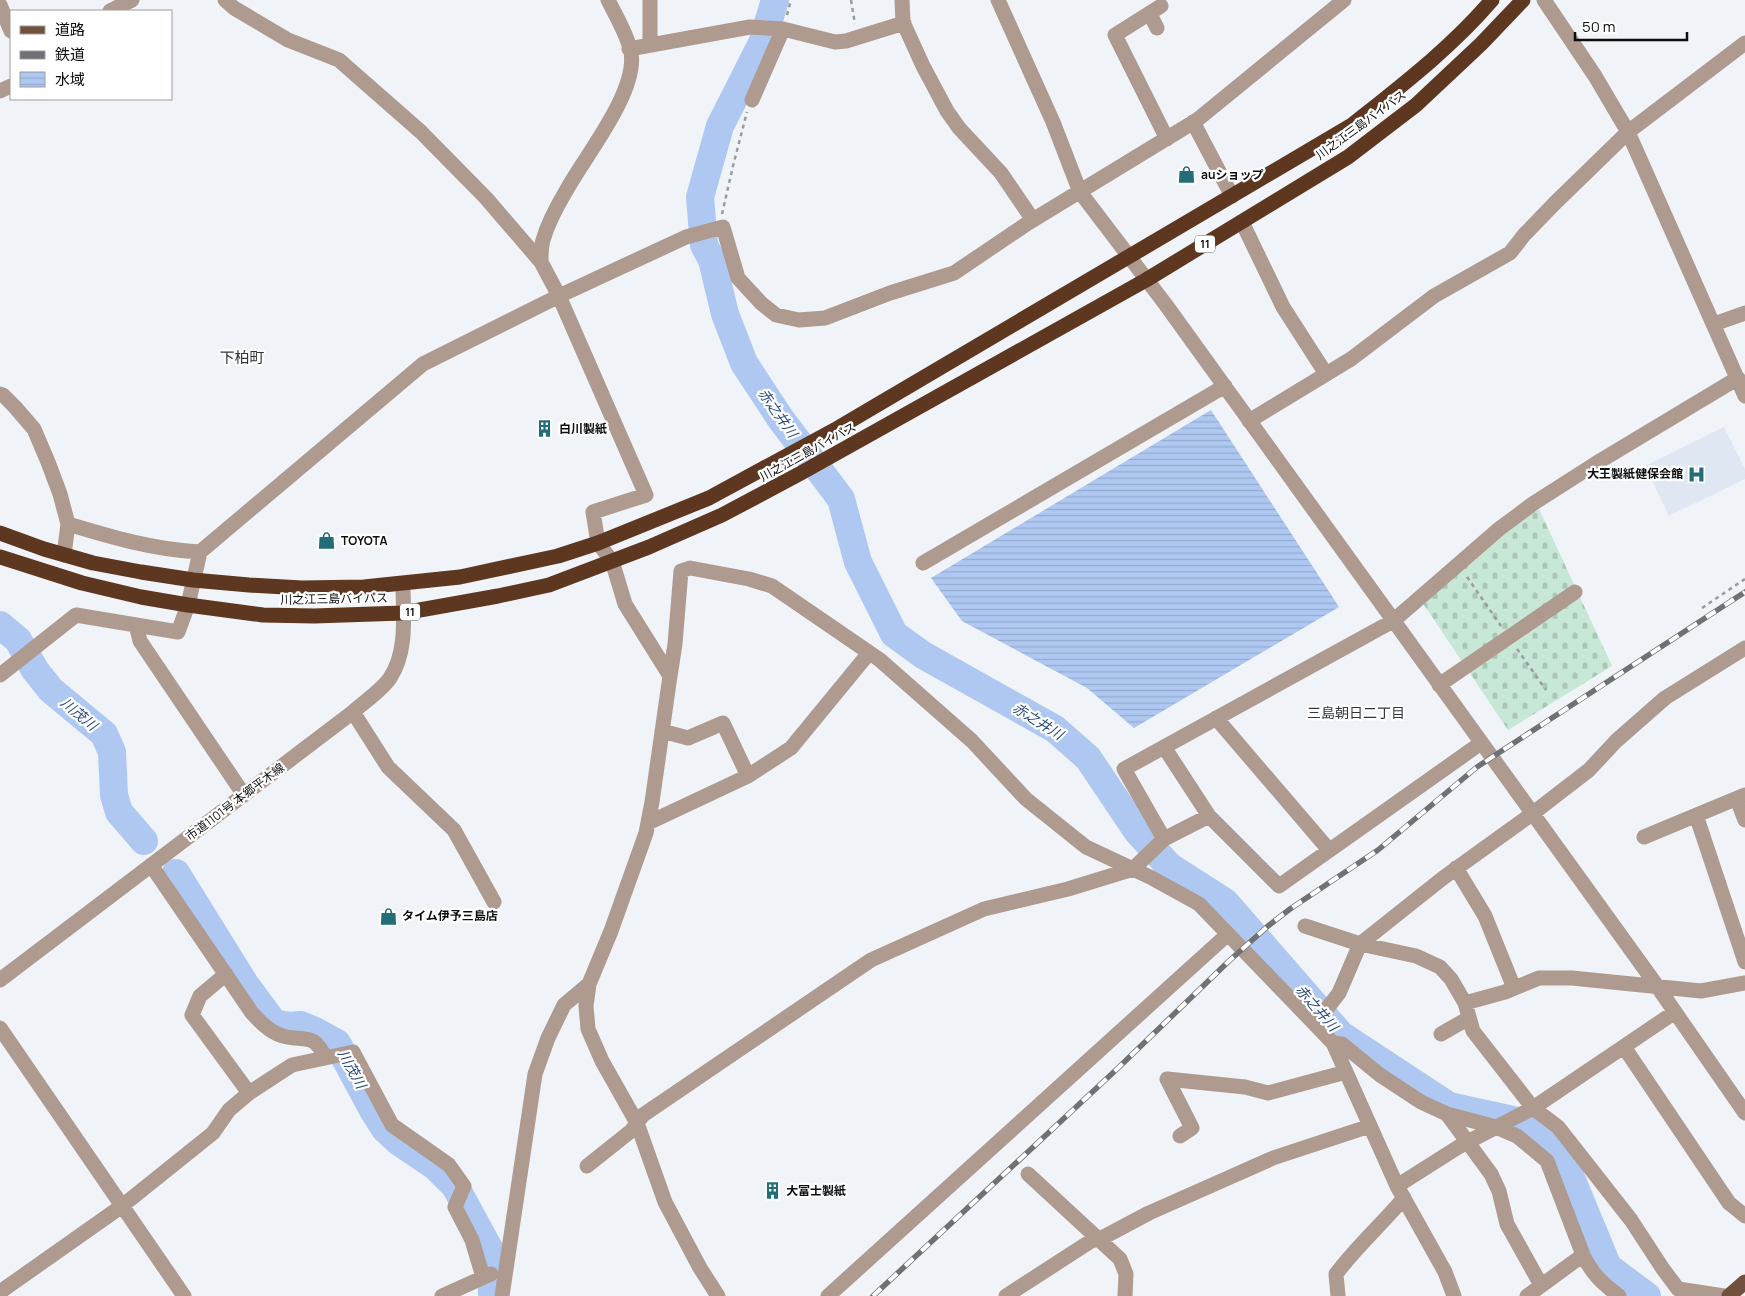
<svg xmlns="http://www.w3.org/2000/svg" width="1745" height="1296" viewBox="0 0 1745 1296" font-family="Manrope,'Noto Sans JP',sans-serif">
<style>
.built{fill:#dfe8f2}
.cemetery{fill:url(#cemetery-stones)}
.water{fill:url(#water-rules)}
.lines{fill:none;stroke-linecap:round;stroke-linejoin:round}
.river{stroke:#aec8f2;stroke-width:28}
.path{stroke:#999b9e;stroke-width:2.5;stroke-dasharray:4 4;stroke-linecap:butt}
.minor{stroke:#ae9a8e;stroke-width:15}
.major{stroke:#72513c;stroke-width:15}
.highway{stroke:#5d371f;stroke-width:15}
.rail-casing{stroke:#707174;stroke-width:5.5}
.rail{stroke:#fff;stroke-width:4;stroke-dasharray:11;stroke-linecap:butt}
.labels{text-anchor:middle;stroke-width:4.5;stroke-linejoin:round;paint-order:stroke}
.shield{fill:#fff;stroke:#555656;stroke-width:1}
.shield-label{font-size:11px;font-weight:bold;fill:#0c0d0e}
.street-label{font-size:12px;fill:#0c0d0e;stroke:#fff}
.poi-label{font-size:12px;font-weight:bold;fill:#0c0d0e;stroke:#fff;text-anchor:start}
.water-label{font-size:14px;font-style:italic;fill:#2a4b7f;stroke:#fff}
.neighbourhood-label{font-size:14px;fill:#34373a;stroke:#fff}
.quarter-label{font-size:15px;fill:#34373a;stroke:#fff}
</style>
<defs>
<pattern id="cemetery-stones" width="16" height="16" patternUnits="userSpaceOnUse" patternTransform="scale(1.25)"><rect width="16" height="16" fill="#c8e8d7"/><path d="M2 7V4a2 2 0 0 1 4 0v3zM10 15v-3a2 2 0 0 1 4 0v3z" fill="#abc6b7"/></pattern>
<pattern id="water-rules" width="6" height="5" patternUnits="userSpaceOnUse" patternTransform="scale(1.25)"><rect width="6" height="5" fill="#aec8f2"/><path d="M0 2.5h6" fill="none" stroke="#94abce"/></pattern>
</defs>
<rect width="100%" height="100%" fill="#f0f3f7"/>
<path class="built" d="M 1724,427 L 1745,469 L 1745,479 L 1669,516 L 1645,466 Z"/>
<path class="cemetery" d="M 1539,509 L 1612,666 L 1508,730 L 1422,602 L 1515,524 Z"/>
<path class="water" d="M 1211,410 L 1339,607 L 1134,728 L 1087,688 L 962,621 L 931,578 Z"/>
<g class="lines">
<path class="river" d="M 775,0 L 762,43 L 720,126 L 700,197 L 704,245 L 712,260 L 725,314 L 744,363 L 780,418 L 841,499 L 858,562 L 894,634 L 923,655 L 1055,729 L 1088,758 L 1137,831 L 1169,866 L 1225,902 L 1341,1035 L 1449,1106 L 1522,1122 L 1549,1140 L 1567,1168 L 1608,1267 L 1647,1296
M 0,625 L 18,640 L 35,670 L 51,690 L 104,734 L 112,752 L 114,795 L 119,812 L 144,841
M 176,873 L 245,984 L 274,1023 L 289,1026 L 301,1025 L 315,1031 L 337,1043 L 373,1110 L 385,1129 L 399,1142 L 436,1167 L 455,1186 L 491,1252 L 492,1296"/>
<path class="path" d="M 851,0 L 855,24
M 787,15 L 791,0
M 722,214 L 733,166 L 747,112
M 1467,577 L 1501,626
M 1702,608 L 1745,579
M 1517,649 L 1546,690"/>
<path class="minor" d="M 225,0 L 234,8 L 288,40 L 339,60 L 421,132 L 486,198 L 541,262 L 559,296 L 646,495 L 593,512 L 598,543 L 612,561 L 625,604 L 670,676 L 652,802 L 646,833 L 611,931 L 589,984 L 586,1006 L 588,1029 L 602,1061 L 637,1123 L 665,1202 L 700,1268 L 718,1296
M 902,0 L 903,22 L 923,66 L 947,111 L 959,128 L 1001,173 L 1033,220
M 998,0 L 1053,122 L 1080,192 L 1166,305 L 1657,986 L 1745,1113
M 1544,0 L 1595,76 L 1628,132 L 1745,396
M 0,5 L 11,31
M 1161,6 L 1115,35 L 1167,139
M 110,11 L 132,0
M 1150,14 L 1157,28
M 650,45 L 650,0
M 629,49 L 750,27 L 783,29 L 835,42 L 846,41 L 904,23
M 0,91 L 11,86
M 752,100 L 783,29
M 1193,122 L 1232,196
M 1242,222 L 1283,307 L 1326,374
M 541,262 C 541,255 541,247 543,240 C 548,223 557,206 566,191 C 585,156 638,92 631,52 C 627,34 616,16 608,0
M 1714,324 L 1745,313
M 0,394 L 3,395 L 15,407 L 34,429 L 48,462 L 60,494 L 68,524 L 64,555
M 1249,421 L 1351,359 L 1434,296 L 1510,253 L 1524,235 L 1555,203 L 1628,132 L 1745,43
M 68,524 C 111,537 155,550 200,552
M 923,563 L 1225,386
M 136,625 L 140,641 L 244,795
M 0,675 L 76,615 L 178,632 L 188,605 L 200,552 L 423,364 L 559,296 L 686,237 L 723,227 L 738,278 L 761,303 L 776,315 L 799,320 L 825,318 L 890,293 L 954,273 L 1028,223 L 1197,120 L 1344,0
M 670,676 L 675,644 L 681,571 L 690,568 L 749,579 L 772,586 L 880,660 L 972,741 L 1026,799 L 1086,847 L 1150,877 L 1199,904 L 1333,1043 L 1397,1186 L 1445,1272 L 1454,1296
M 1439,685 L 1575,592
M 353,712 L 388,767 L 454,830 L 494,902
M 1216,718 L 1329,850
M 662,731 L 688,738 L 723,723 L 748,776
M 1164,747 L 1209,816 L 1279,886 L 1481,743
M 1737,799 L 1745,820
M 1696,815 L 1745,962
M 648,823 L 748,776 L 791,748 L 869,653
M 1644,837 L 1745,795
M 1164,839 L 1209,816
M 151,865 L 252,1013 C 262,1024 272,1034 287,1037 C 308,1041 314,1034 325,1057
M 1456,868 L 1485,916 L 1514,988
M 1305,926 L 1360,944 L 1416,956 L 1440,967 L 1451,979 L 1465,1003 L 1473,1031 L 1533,1108 L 1558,1127 L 1631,1220 L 1663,1269 L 1678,1289 L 1724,1296
M 0,980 L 353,712 C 364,702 382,690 390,678 C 408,651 403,614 403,584
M 1465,1003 L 1505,992 L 1539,978 L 1572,978 L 1701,991 L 1745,983
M 1315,1024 L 1339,993 L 1360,944 L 1443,878 L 1532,814 L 1589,770 L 1616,741 L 1665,698 L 1745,648
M 0,1028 L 184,1296
M 1441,1034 L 1469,1018
M 1333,1043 L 1342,1044 L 1380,1075 L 1421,1102 L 1447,1114 L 1496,1127 L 1517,1136 L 1547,1161 L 1583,1255 C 1593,1275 1601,1282 1619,1296
M 1624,1047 L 1729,1203 L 1745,1216
M 249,1093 L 292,1065 L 353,1052 L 392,1125 L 449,1165 L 464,1186 L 455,1207 L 472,1240 L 483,1277
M 1447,1114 L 1491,1174 L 1499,1191 L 1507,1224 L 1541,1285
M 1180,1136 L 1192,1128 L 1167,1079 L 1245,1087 L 1268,1093 L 1346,1072
M 587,1166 L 631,1131 L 643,1115 L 871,960 L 984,909 L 1068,889 L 1133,869 L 1164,839 L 1124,769 L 1393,621 L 1499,529 L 1534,503 L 1595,464 L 1738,378
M 1028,1174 L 1120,1259 L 1126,1274 L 1125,1296
M 1397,1186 L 1460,1146 L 1533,1108 L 1675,1012
M 0,1292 L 122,1206 L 213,1133 L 229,1110 L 249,1093 L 192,1015 L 200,996 L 226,974
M 442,1296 L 491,1274
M 502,1296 L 535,1074 L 548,1038 L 564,1005 L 589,984
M 828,1296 L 1228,934
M 1006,1296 L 1091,1241 L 1100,1239 L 1149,1213 L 1273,1158 L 1370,1126
M 1338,1296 L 1336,1274 C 1356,1247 1382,1224 1404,1198
M 1527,1296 L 1583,1255"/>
<path class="major" d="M 1729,1296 L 1745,1282"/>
<path class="highway" d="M 0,533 L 44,549 L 93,563 L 141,572 L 193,580 L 249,585 L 302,588 L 364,587 L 460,577 L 558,556 L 598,543 L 709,498 L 838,428 L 1352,125 C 1401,86 1451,48 1492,0
M 0,557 L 82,583 L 141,597 L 188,605 L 263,615 L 314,616 L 403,613 L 498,596 L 549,585 L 649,547 L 722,515 L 801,473 L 1146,280 L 1348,157 L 1416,105 L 1481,44 L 1523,0"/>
<defs>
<path id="rail" d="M 873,1296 L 1117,1069 L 1229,961 L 1268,926 L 1290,909 L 1378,850 L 1477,767 L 1745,592"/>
</defs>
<use href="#rail" class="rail-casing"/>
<use href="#rail" class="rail"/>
</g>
<defs>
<symbol id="shop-bare" viewBox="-9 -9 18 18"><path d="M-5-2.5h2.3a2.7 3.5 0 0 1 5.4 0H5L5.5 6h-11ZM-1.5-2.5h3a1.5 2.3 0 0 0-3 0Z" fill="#236d77" stroke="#fff" stroke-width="2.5" paint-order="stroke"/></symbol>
<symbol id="building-bare" viewBox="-9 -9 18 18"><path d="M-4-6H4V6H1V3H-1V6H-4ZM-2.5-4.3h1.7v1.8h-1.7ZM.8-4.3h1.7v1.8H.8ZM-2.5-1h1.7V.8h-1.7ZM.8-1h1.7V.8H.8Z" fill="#236d77" stroke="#fff" stroke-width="2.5" paint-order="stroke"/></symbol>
<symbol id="hospital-bare" viewBox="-9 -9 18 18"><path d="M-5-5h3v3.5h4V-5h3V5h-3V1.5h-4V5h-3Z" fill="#236d77" stroke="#fff" stroke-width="2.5" paint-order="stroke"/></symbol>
</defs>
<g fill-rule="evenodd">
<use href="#shop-bare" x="1174" y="162" width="25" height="25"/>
<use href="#building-bare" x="532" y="416" width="25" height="25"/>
<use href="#hospital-bare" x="1684" y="462" width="25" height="25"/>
<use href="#shop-bare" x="314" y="528" width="25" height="25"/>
<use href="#shop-bare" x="376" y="904" width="25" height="25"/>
<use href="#building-bare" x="760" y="1178" width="25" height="25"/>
</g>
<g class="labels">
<g class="shield">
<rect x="1195" y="235.5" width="20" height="17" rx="4"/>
<rect x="400" y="603.5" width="20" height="17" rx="4"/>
</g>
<g class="shield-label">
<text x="1205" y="248">11</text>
<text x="410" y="616">11</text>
</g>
<g class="street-label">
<text transform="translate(1361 125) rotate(-36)" y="4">川之江三島バイパス</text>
<text transform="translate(808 452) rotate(-29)" y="4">川之江三島バイパス</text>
<text transform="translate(334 599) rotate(-1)" y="4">川之江三島バイパス</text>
<text transform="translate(235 802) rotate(-37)" y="4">市道1101号 本郷平木線</text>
</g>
<g class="poi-label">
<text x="1201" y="179">auショップ</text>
<text x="559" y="433">白川製紙</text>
<text x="1683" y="478" text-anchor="end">大王製紙健保会館</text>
<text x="341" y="545">TOYOTA</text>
<text x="402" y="920">タイム伊予三島店</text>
<text x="786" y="1195">大富士製紙</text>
</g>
<g class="water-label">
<text transform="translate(778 413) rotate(55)" y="5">赤之井川</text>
<text transform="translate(79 714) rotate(40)" y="5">川茂川</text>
<text transform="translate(1038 721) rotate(32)" y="5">赤之井川</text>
<text transform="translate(1317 1008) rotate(49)" y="5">赤之井川</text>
<text transform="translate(352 1069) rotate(61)" y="5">川茂川</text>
</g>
<g class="neighbourhood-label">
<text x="1356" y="718">三島朝日二丁目</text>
</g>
<g class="quarter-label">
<text x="242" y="363">下柏町</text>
</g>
</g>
<rect x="10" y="10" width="162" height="90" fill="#ffffff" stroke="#9e9e9f"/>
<rect x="20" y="26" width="25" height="8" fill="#72513c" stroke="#9e9e9f"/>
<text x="55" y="35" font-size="15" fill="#0c0d0e">道路</text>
<rect x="20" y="51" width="25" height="8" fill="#707174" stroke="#9e9e9f"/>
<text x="55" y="60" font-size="15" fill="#0c0d0e">鉄道</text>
<rect x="20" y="72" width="25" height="15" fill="url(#water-rules)" stroke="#9e9e9f"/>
<text x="55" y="85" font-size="15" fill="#0c0d0e">水域</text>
<path d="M1575 32v8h112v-8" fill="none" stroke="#0c0d0e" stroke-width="2.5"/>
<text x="1582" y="32" font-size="15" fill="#0c0d0e" stroke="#ffffff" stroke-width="4" paint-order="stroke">50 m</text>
</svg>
